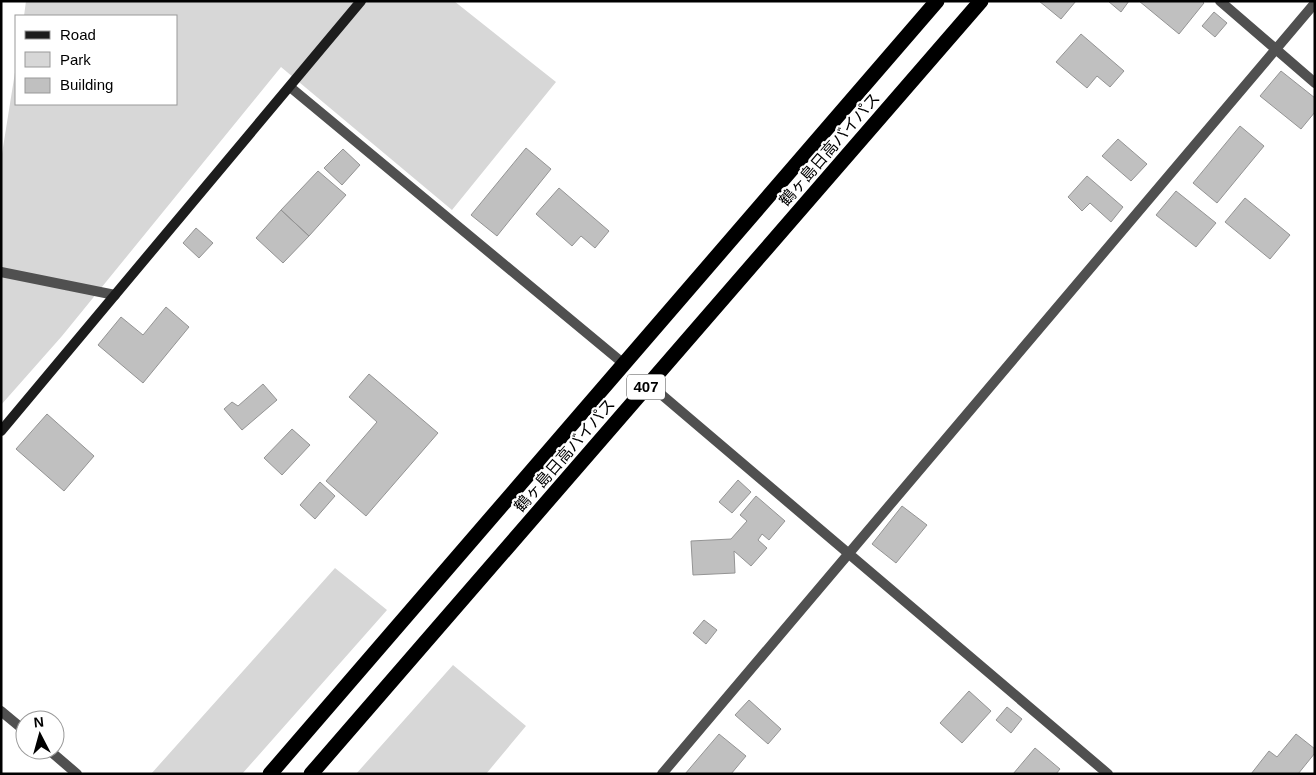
<svg xmlns="http://www.w3.org/2000/svg" width="1316" height="775" viewBox="0 0 1316 775" font-family="Arial,'Noto Sans JP',sans-serif">
<style>
.green{fill:#d7d7d7}
.building{fill:#c0c0c0;stroke:#949494}
.lines{fill:none;stroke-linecap:round;stroke-linejoin:round}
.street{stroke:#505050;stroke-width:10}
.secondary{stroke:#1d1d1d;stroke-width:10}
.highway{stroke:#000;stroke-width:15}
.labels{text-anchor:middle;stroke-width:4.5;stroke-linejoin:round;paint-order:stroke}
.shield{fill:#fff;stroke:#4c4c4c;stroke-width:1}
.shield-label{font-size:15px;font-weight:bold;fill:#000}
.street-label{font-size:16px;fill:#000;stroke:#fff}
</style>
<rect width="100%" height="100%" fill="#fff"/>
<path class="green" d="M 26,1 L 454,1 L 556,82 L 452,210 L 281,67 L 62,336 L 1,405 L 1,160 L 16,66 L 16,104 L 176,104 L 176,16 L 24,16 Z
M 335,568 L 387,610 L 242,774 L 151,774 Z
M 453,665 L 526,726 L 486,774 L 356,774 Z"/>
<path class="building" d="M 1039,1 L 1076,1 L 1061,19 Z
M 1108,1 L 1129,1 L 1121,12 Z
M 1139,1 L 1202,1 L 1204,3 L 1179,34 Z
M 1214,12 L 1227,23 L 1215,37 L 1202,26 Z
M 1081,34 L 1124,71 L 1110,87 L 1097,76 L 1087,88 L 1056,62 Z
M 1281,71 L 1315,98 L 1315,112 L 1301,129 L 1260,96 Z
M 1240,126 L 1264,146 L 1217,203 L 1193,183 Z
M 1118,139 L 1147,164 L 1131,181 L 1102,156 Z
M 526,148 L 551,169 L 497,236 L 471,215 Z
M 343,149 L 360,165 L 342,185 L 324,168 Z
M 318,171 L 346,195 L 309,236 L 281,210 Z
M 1087,176 L 1123,207 L 1111,222 L 1090,203 L 1082,211 L 1068,197 Z
M 559,188 L 609,231 L 595,248 L 581,236 L 572,246 L 536,214 Z
M 1176,191 L 1216,223 L 1196,247 L 1156,215 Z
M 1245,198 L 1290,235 L 1270,259 L 1225,222 Z
M 281,210 L 309,236 L 283,263 L 256,238 Z
M 196,228 L 213,243 L 199,258 L 183,243 Z
M 166,307 L 189,327 L 143,383 L 98,345 L 121,317 L 143,335 Z
M 369,374 L 438,433 L 366,516 L 326,481 L 377,422 L 349,397 Z
M 263,384 L 277,400 L 242,430 L 224,409 L 232,402 L 238,406 Z
M 47,414 L 94,456 L 64,491 L 16,449 Z
M 292,429 L 310,445 L 282,475 L 264,458 Z
M 738,480 L 751,492 L 732,513 L 719,502 Z
M 320,482 L 335,496 L 315,519 L 300,505 Z
M 756,496 L 785,521 L 769,540 L 762,534 L 758,540 L 767,548 L 751,566 L 734,551 L 735,573 L 693,575 L 691,541 L 731,539 L 747,521 L 740,515 Z
M 902,506 L 927,525 L 896,563 L 872,544 Z
M 704,620 L 717,630 L 706,644 L 693,633 Z
M 969,691 L 991,711 L 962,743 L 940,723 Z
M 749,700 L 781,729 L 768,744 L 735,715 Z
M 1007,707 L 1022,719 L 1011,733 L 996,720 Z
M 719,734 L 746,756 L 731,774 L 685,774 Z
M 1296,734 L 1315,749 L 1315,753 L 1298,774 L 1251,774 L 1269,751 L 1277,757 Z
M 1035,748 L 1060,769 L 1056,774 L 1013,774 Z"/>
<g class="lines">
<path class="street" d="M 1220,1 L 1315,83
M 290,87 L 624,364
M 1,272 L 115,295
M 649,384 L 1108,774
M 1,711 L 25,731
M 49,750 L 77,774
M 662,774 L 1315,3"/>
<path class="secondary" d="M 1,431 L 361,1"/>
<path class="highway" d="M 270,774 L 937,1
M 311,774 L 981,1"/>
</g>
<g class="labels">
<rect class="shield" x="627" y="374.5" width="38" height="25" rx="4"/>
<g class="shield-label">
<text x="646" y="392">407</text>
</g>
<g class="street-label">
<text transform="translate(829 149) rotate(-49)" y="6">鶴ヶ島日高バイパス</text>
<text transform="translate(564 455) rotate(-49)" y="6">鶴ヶ島日高バイパス</text>
</g>
</g>
<rect width="1316" height="775" fill="none" stroke="#000000" stroke-width="5"/>
<rect x="15" y="15" width="162" height="90" fill="#ffffff" stroke="#999999"/>
<rect x="25" y="31" width="25" height="8" fill="#1d1d1d" stroke="#999999"/>
<text x="60" y="40" font-size="15" fill="#000000">Road</text>
<rect x="25" y="52" width="25" height="15" fill="#d7d7d7" stroke="#999999"/>
<text x="60" y="65" font-size="15" fill="#000000">Park</text>
<rect x="25" y="78" width="25" height="15" fill="#c0c0c0" stroke="#999999"/>
<text x="60" y="90" font-size="15" fill="#000000">Building</text>
<g transform="translate(40 735) rotate(354)"><circle r="24" fill="#ffffff" stroke="#999999"/>
<path d="M0-4L9 19L0 12L-9 19Z" fill="#000000"/>
<text y="-8" font-size="14" font-weight="bold" text-anchor="middle" fill="#000000">N</text>
</g>
</svg>
